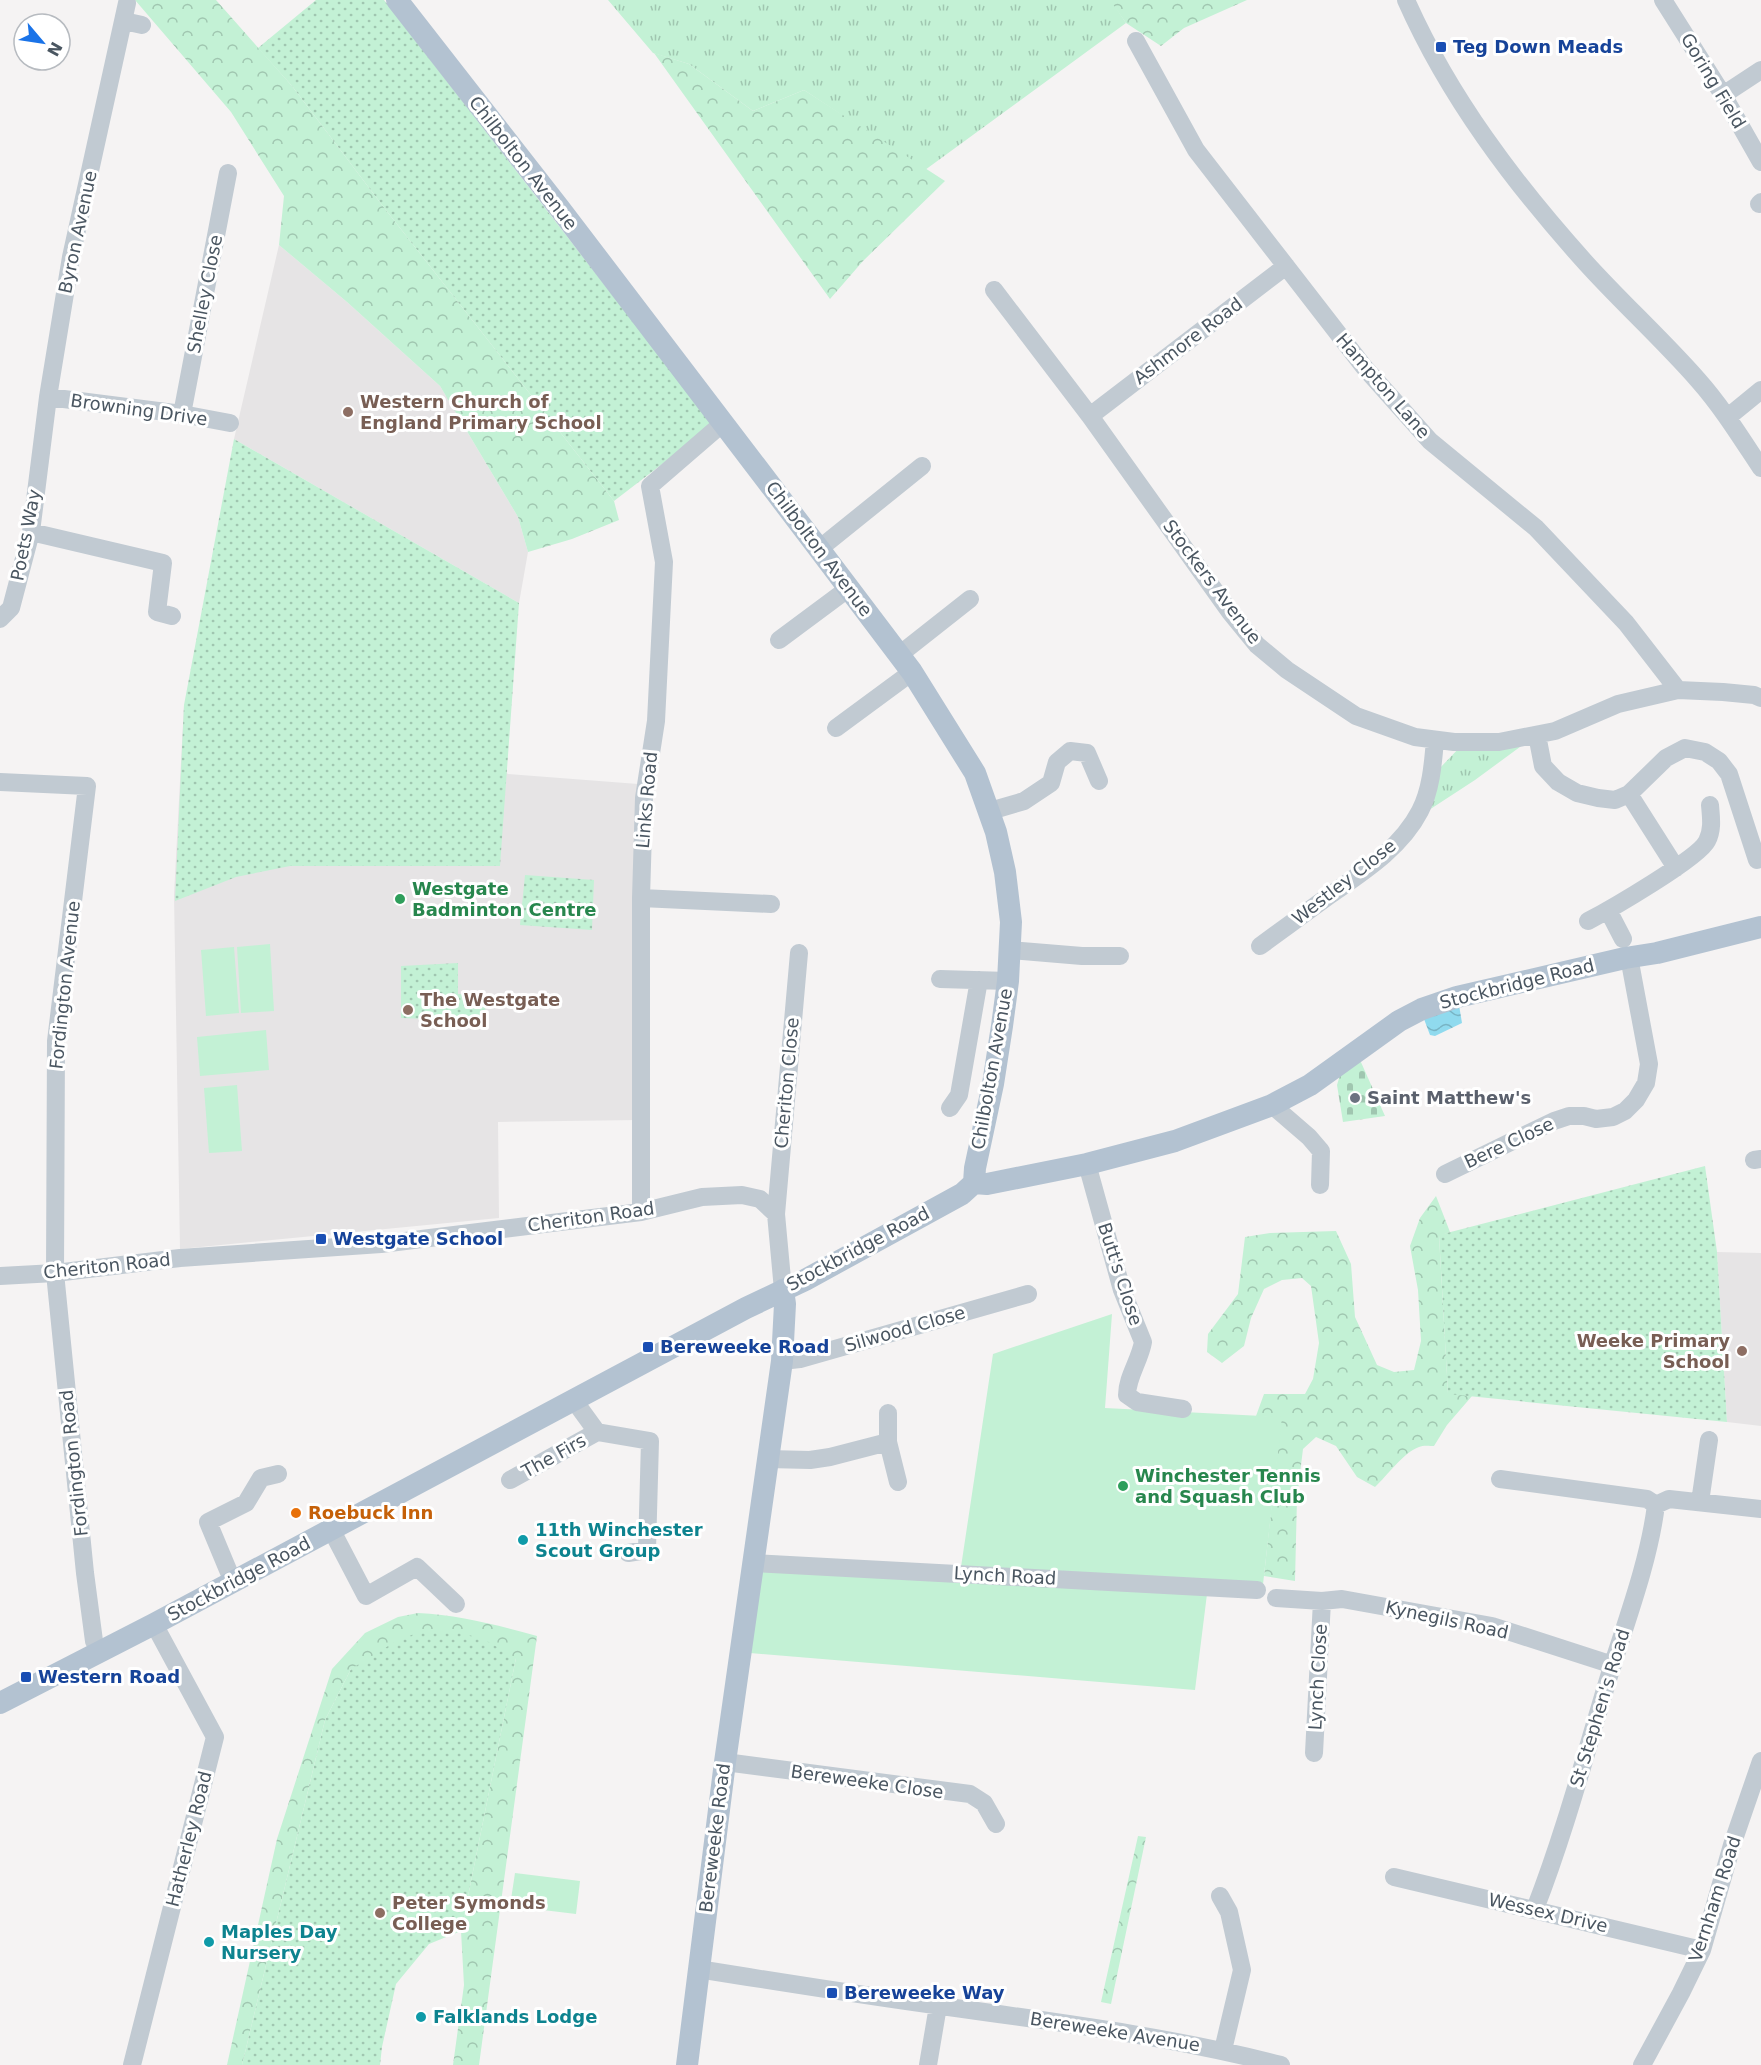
<svg xmlns="http://www.w3.org/2000/svg" width="1761" height="2065" viewBox="0 0 1761 2065" font-family="'DejaVu Sans',sans-serif">
<style>
.education{fill:#e6e4e5}
.grass{fill:url(#grass-tufts)}
.forest{fill:url(#forest-crowns)}
.cemetery{fill:url(#cemetery-stones)}
.park{fill:url(#park-dots)}
.pitch{fill:#c3f1d5}
.water{fill:url(#water-waves)}
.lines{fill:none;stroke-linecap:round;stroke-linejoin:round}
.minor{stroke:#c1cad2;stroke-width:18}
.major{stroke:#b3c2d1;stroke-width:22}
.transit-dot{fill:#1a4fb4;stroke:#fff;stroke-width:2}
.education-dot{fill:#8d6e63;stroke:#fff;stroke-width:2}
.leisure-dot{fill:#2e9e5b;stroke:#fff;stroke-width:2}
.worship-dot{fill:#6b7280;stroke:#fff;stroke-width:2}
.food-dot{fill:#e8710a;stroke:#fff;stroke-width:2}
.culture-dot{fill:#0f9aa8;stroke:#fff;stroke-width:2}
.labels{text-anchor:middle;stroke-width:6;stroke-linejoin:round;paint-order:stroke}
.transit-label{font-size:18px;font-weight:bold;fill:#164399;stroke:#fff;text-anchor:start}
.street-label{font-size:18px;fill:#4a5661;stroke:#fff}
.education-label{font-size:18px;font-weight:bold;fill:#785e54;stroke:#fff;text-anchor:start}
.leisure-label{font-size:18px;font-weight:bold;fill:#27864d;stroke:#fff;text-anchor:start}
.worship-label{font-size:18px;font-weight:bold;fill:#5b616d;stroke:#fff;text-anchor:start}
.food-label{font-size:18px;font-weight:bold;fill:#c56008;stroke:#fff;text-anchor:start}
.culture-label{font-size:18px;font-weight:bold;fill:#0d838f;stroke:#fff;text-anchor:start}
</style>
<defs>
<pattern id="grass-tufts" width="24" height="20" patternUnits="userSpaceOnUse" patternTransform="scale(1.5)"><rect width="24" height="20" fill="#c3f1d5"/><path d="M3 7l-1-3M5 7V3M7 7l1-3M15 17l-1-3M17 17v-4M19 17l1-3" fill="none" stroke="#a0c6b0"/></pattern>
<pattern id="forest-crowns" width="20" height="18" patternUnits="userSpaceOnUse" patternTransform="scale(1.5)"><rect width="20" height="18" fill="#c3f1d5"/><path d="M2 6a3 3 0 1 1 6 0M12 15a3 3 0 1 1 6 0" fill="none" stroke="#a0c6b0"/></pattern>
<pattern id="cemetery-stones" width="16" height="16" patternUnits="userSpaceOnUse" patternTransform="scale(1.5)"><rect width="16" height="16" fill="#c3f1d5"/><path d="M2 7V4a2 2 0 0 1 4 0v3zM10 15v-3a2 2 0 0 1 4 0v3z" fill="#a0c6b0"/></pattern>
<pattern id="park-dots" width="8" height="8" patternUnits="userSpaceOnUse" patternTransform="scale(1.5)"><rect width="8" height="8" fill="#c3f1d5"/><path d="M2 2h.1M6 6h.1" fill="none" stroke="#a0c6b0" stroke-width="1.8" stroke-linecap="round"/></pattern>
<pattern id="water-waves" width="16" height="10" patternUnits="userSpaceOnUse" patternTransform="scale(1.5)"><rect width="16" height="10" fill="#90daee"/><path d="M0 5q4-4 8 0t8 0" fill="none" stroke="#78b4c4"/></pattern>
</defs>
<rect width="100%" height="100%" fill="#f5f3f3"/>
<path class="education" d="M 279,245 L 347,302 L 440,386 L 518,517 L 528,552 L 519,603 L 234,439 Z
M 184,705 L 475,748 L 508,774 L 638,784 L 639,1120 L 498,1122 L 499,1218 L 180,1249 L 174,895 Z
M 1717,1252 L 1761,1253 L 1761,1426 L 1727,1422 Z"/>
<path class="grass" d="M 608,0 L 1111,0 L 1126,23 L 925,170 L 804,90 L 753,111 L 689,64 L 653,53 Z
M 1524,744 L 1475,780 L 1429,810 L 1439,769 L 1461,746 Z"/>
<path class="forest" d="M 135,0 L 216,0 L 292,86 L 382,205 L 614,501 L 619,520 L 572,539 L 528,552 L 518,517 L 440,386 L 347,302 L 279,245 L 284,196 L 231,112 Z
M 1110,0 L 1247,0 L 1184,28 L 1161,46 L 1126,23 Z
M 654,53 L 689,64 L 753,111 L 804,90 L 945,181 L 863,261 L 830,299 Z
M 1436,1196 L 1450,1232 L 1439,1236 L 1448,1393 L 1472,1396 L 1447,1425 L 1434,1446 C 1430,1446 1423,1445 1419,1447 C 1404,1452 1387,1476 1375,1487 L 1357,1477 L 1336,1446 L 1316,1437 L 1303,1449 L 1297,1498 L 1295,1581 L 1264,1576 L 1281,1418 L 1256,1416 L 1264,1394 L 1305,1394 L 1313,1379 L 1319,1343 L 1311,1286 L 1302,1278 L 1282,1280 L 1264,1289 L 1251,1318 L 1244,1346 L 1222,1363 L 1207,1352 L 1208,1334 L 1238,1294 L 1245,1237 L 1270,1233 L 1336,1231 L 1351,1264 L 1355,1317 L 1377,1365 L 1394,1372 L 1414,1370 L 1421,1341 L 1418,1290 L 1410,1246 L 1420,1218 Z
M 418,1613 C 459,1615 497,1625 537,1636 L 479,2065 L 453,2065 L 464,1985 L 461,1931 L 516,1658 L 351,1669 L 325,1720 L 242,2065 L 227,2065 L 277,1839 L 332,1669 L 365,1633 L 398,1617 Z
M 1138,1836 L 1146,1837 L 1111,2004 L 1101,2002 Z"/>
<path class="cemetery" d="M 1360,1060 L 1385,1116 L 1343,1122 L 1337,1085 L 1340,1075 Z"/>
<path class="park" d="M 316,0 L 384,0 L 713,425 L 614,501 L 382,205 L 292,86 L 258,48 Z
M 234,439 L 519,603 L 500,866 L 290,866 L 236,877 L 175,901 L 184,705 Z
M 525,875 L 594,880 L 592,930 L 520,925 Z
M 458,963 L 458,994 L 486,995 L 485,1021 L 401,1018 L 401,966 Z
M 1705,1166 L 1717,1252 L 1727,1422 L 1448,1394 L 1439,1235 Z
M 421,1631 L 456,1631 L 485,1640 L 516,1658 L 461,1931 L 429,1944 L 396,1984 L 382,2047 L 380,2065 L 242,2065 L 325,1720 L 351,1669 L 393,1643 Z"/>
<path class="pitch" d="M 270,944 L 274,1011 L 241,1013 L 237,947 Z
M 234,947 L 239,1013 L 206,1016 L 201,950 Z
M 266,1030 L 269,1070 L 200,1076 L 197,1037 Z
M 237,1085 L 242,1151 L 209,1153 L 204,1088 Z
M 1112,1314 L 1105,1408 L 1282,1417 L 1262,1593 L 1207,1594 L 1195,1690 L 750,1653 L 762,1555 L 961,1567 L 993,1354 Z
M 515,1873 L 580,1881 L 576,1914 L 510,1906 Z"/>
<path class="water" d="M 1459,1005 L 1462,1023 L 1435,1036 L 1430,1035 L 1424,1019 Z"/>
<g class="lines">
<path class="minor" d="M 1406,0 C 1449,97 1514,183 1585,262 C 1621,302 1662,339 1698,380 C 1722,407 1741,438 1761,468
M 1663,0 L 1723,95 L 1761,162
M 124,21 L 142,25
M 1136,41 L 1196,150 L 1364,367 L 1430,441 L 1536,528 L 1626,623 L 1678,690
M 1723,95 L 1761,70
M 1759,204 L 1761,202
M 994,290 L 1090,416 L 1230,612 L 1257,645 L 1287,670 L 1356,716 L 1415,737 L 1454,742 L 1499,742 L 1555,731 L 1618,704 L 1678,690 L 1723,692 L 1754,695 L 1761,698
M 48,397 L 182,414 L 230,423
M 182,414 L 228,173
M 1090,416 L 1286,266
M 1728,417 L 1761,390
M 31,532 L 163,563 L 157,612 L 172,616
M 819,549 L 922,466
M 0,619 L 11,608 L 31,532 L 48,397 L 71,257 L 127,3
M 779,640 L 849,588
M 899,655 L 970,599
M 836,728 L 912,672
M 1537,735 L 1543,766 L 1558,782 L 1577,793 L 1598,798 L 1615,800 L 1629,794 L 1666,758 L 1685,748 L 1705,752 L 1719,761 L 1729,774 L 1757,860
M 0,782 L 87,786 L 56,1041 L 55,1273 L 85,1573 L 94,1641 L 99,1651
M 1629,794 L 1676,868
M 990,811 L 1024,801 L 1051,783 L 1057,762 L 1070,751 L 1087,753 L 1099,781
M 641,898 L 771,904
M 1608,910 L 1623,939
M 1588,921 C 1609,910 1699,858 1707,841 C 1713,830 1711,817 1710,805
M 1260,946 C 1283,929 1307,912 1330,895 C 1363,872 1401,848 1420,811 C 1431,790 1433,764 1435,740
M 1009,950 L 1082,956 L 1120,956
M 940,979 L 1008,981
M 1272,1105 L 1309,1137 L 1321,1151 L 1320,1185
M 950,1108 L 959,1095 L 979,980
M 1754,1160 L 1761,1159
M 1087,1164 L 1122,1290 L 1143,1342 C 1140,1360 1127,1377 1127,1395 L 1137,1402 L 1183,1409
M 1445,1174 L 1554,1121 L 1569,1116 L 1584,1116 L 1596,1119 L 1613,1117 L 1625,1111 L 1636,1100 L 1646,1083 L 1649,1064 L 1629,957
M 641,1212 L 641,898 L 644,798 L 656,721 L 664,562 L 650,486 L 723,423
M 776,1214 L 799,953
M 0,1276 L 55,1273 L 180,1258 L 381,1244 L 641,1212 L 702,1197 L 742,1195 L 760,1199 L 776,1214 L 783,1290
M 782,1361 L 800,1359 L 1028,1294
M 573,1399 L 597,1432 L 650,1441 L 647,1550 L 628,1553
M 888,1442 L 898,1482
M 767,1459 L 810,1460 L 830,1457 L 888,1442 L 888,1413
M 1500,1479 L 1647,1499 L 1656,1505 L 1669,1499 L 1761,1509
M 510,1480 L 597,1432
M 1700,1502 L 1709,1440
M 331,1529 L 366,1596 L 417,1567 L 456,1604
M 753,1563 L 1257,1590
M 233,1582 L 208,1522 L 246,1503 L 261,1478 L 278,1474
M 1276,1598 L 1322,1601 L 1342,1599 L 1492,1626 L 1613,1665
M 1314,1753 L 1322,1601
M 725,1762 L 970,1794 L 984,1803 L 996,1824
M 1394,1877 L 1702,1950
M 1220,1896 L 1229,1912 L 1242,1970 L 1223,2050
M 1535,1909 C 1565,1832 1586,1752 1610,1673 C 1627,1619 1649,1561 1656,1505
M 698,1969 C 779,1982 860,1995 941,2006 C 1055,2022 1169,2036 1281,2065
M 132,2065 L 215,1737 L 154,1624
M 928,2065 L 938,2006
M 1642,2065 L 1681,1993 L 1702,1950 L 1732,1845 L 1761,1761"/>
<path class="major" d="M 397,0 L 560,209 L 819,549 L 912,672 L 975,773 L 996,832 L 1005,872 L 1011,922 L 1008,981 L 1002,1026 L 993,1084 L 975,1168 L 974,1183
M 0,1703 L 154,1624 L 746,1308 L 805,1280 L 962,1194 L 974,1183 L 987,1184 L 1087,1164 L 1175,1141 L 1272,1105 L 1310,1085 L 1399,1021 L 1422,1009 L 1457,997 L 1625,958 L 1657,953 L 1761,927
M 687,2065 L 725,1762 L 782,1361 L 785,1304 L 783,1290"/>
</g>
<g class="transit-dot">
<rect x="1435" y="41" width="12" height="12" rx="3"/>
<rect x="315" y="1233" width="12" height="12" rx="3"/>
<rect x="642" y="1341" width="12" height="12" rx="3"/>
<rect x="20" y="1671" width="12" height="12" rx="3"/>
<rect x="826" y="1987" width="12" height="12" rx="3"/>
</g>
<g class="education-dot">
<circle cx="348" cy="412" r="6"/>
<circle cx="408" cy="1010" r="6"/>
<circle cx="1742" cy="1351" r="6"/>
<circle cx="380" cy="1913" r="6"/>
</g>
<g class="leisure-dot">
<circle cx="400" cy="899" r="6"/>
<circle cx="1123" cy="1486" r="6"/>
</g>
<circle class="worship-dot" cx="1355" cy="1098" r="6"/>
<circle class="food-dot" cx="296" cy="1513" r="6"/>
<g class="culture-dot">
<circle cx="523" cy="1540" r="6"/>
<circle cx="209" cy="1942" r="6"/>
<circle cx="421" cy="2017" r="6"/>
</g>
<g class="labels">
<g class="transit-label">
<text x="1453" y="53">Teg Down Meads</text>
<text x="333" y="1245">Westgate School</text>
<text x="660" y="1353">Bereweeke Road</text>
<text x="38" y="1683">Western Road</text>
<text x="844" y="1999">Bereweeke Way</text>
</g>
<g class="street-label">
<text transform="translate(1713 81) rotate(59)" y="6">Goring Field</text>
<text transform="translate(523 163) rotate(52)" y="6">Chilbolton Avenue</text>
<text transform="translate(78 232) rotate(-78)" y="6">Byron Avenue</text>
<text transform="translate(205 294) rotate(-79)" y="6">Shelley Close</text>
<text transform="translate(1188 341) rotate(-37)" y="6">Ashmore Road</text>
<text transform="translate(1383 386) rotate(49)" y="6">Hampton Lane</text>
<text transform="translate(139 410) rotate(8)" y="6">Browning Drive</text>
<text transform="translate(26 535) rotate(-79)" y="6">Poets Way</text>
<text transform="translate(819 549) rotate(53)" y="6">Chilbolton Avenue</text>
<text transform="translate(1212 582) rotate(53)" y="6">Stockers Avenue</text>
<text transform="translate(647 800) rotate(-85)" y="6">Links Road</text>
<text transform="translate(1344 882) rotate(-38)" y="6">Westley Close</text>
<text transform="translate(1517 984) rotate(-14)" y="6">Stockbridge Road</text>
<text transform="translate(65 985) rotate(-84)" y="6">Fordington Avenue</text>
<text transform="translate(992 1069) rotate(-80)" y="6">Chilbolton Avenue</text>
<text transform="translate(787 1083) rotate(-85)" y="6">Cheriton Close</text>
<text transform="translate(1509 1143) rotate(-25)" y="6">Bere Close</text>
<text transform="translate(591 1217) rotate(-8)" y="6">Cheriton Road</text>
<text transform="translate(858 1249) rotate(-28)" y="6">Stockbridge Road</text>
<text transform="translate(107 1266) rotate(-6)" y="6">Cheriton Road</text>
<text transform="translate(1120 1274) rotate(72)" y="6">Butt's Close</text>
<text transform="translate(905 1329) rotate(-16)" y="6">Silwood Close</text>
<text transform="translate(554 1456) rotate(-29)" y="6">The Firs</text>
<text transform="translate(74 1463) rotate(-96)" y="6">Fordington Road</text>
<text transform="translate(1005 1576) rotate(3)" y="6">Lynch Road</text>
<text transform="translate(239 1579) rotate(-28)" y="6">Stockbridge Road</text>
<text transform="translate(1447 1620) rotate(12)" y="6">Kynegils Road</text>
<text transform="translate(1318 1677) rotate(-87)" y="6">Lynch Close</text>
<text transform="translate(1600 1708) rotate(-73)" y="6">St Stephen's Road</text>
<text transform="translate(867 1782) rotate(8)" y="6">Bereweeke Close</text>
<text transform="translate(715 1838) rotate(-83)" y="6">Bereweeke Road</text>
<text transform="translate(189 1839) rotate(-76)" y="6">Hatherley Road</text>
<text transform="translate(1715 1899) rotate(-72)" y="6">Vernham Road</text>
<text transform="translate(1548 1913) rotate(13)" y="6">Wessex Drive</text>
<text transform="translate(1115 2032) rotate(9)" y="6">Bereweeke Avenue</text>
</g>
<g class="education-label">
<text x="360" y="408">Western Church of<tspan x="360" dy="21">England Primary School</tspan></text>
<text x="420" y="1006">The Westgate<tspan x="420" dy="21">School</tspan></text>
<text x="1730" y="1347" text-anchor="end">Weeke Primary<tspan x="1730" dy="21">School</tspan></text>
<text x="392" y="1909">Peter Symonds<tspan x="392" dy="21">College</tspan></text>
</g>
<g class="leisure-label">
<text x="412" y="895">Westgate<tspan x="412" dy="21">Badminton Centre</tspan></text>
<text x="1135" y="1482">Winchester Tennis<tspan x="1135" dy="21">and Squash Club</tspan></text>
</g>
<g class="worship-label">
<text x="1367" y="1104">Saint Matthew's</text>
</g>
<g class="food-label">
<text x="308" y="1519">Roebuck Inn</text>
</g>
<g class="culture-label">
<text x="535" y="1536">11th Winchester<tspan x="535" dy="21">Scout Group</tspan></text>
<text x="221" y="1938">Maples Day<tspan x="221" dy="21">Nursery</tspan></text>
<text x="433" y="2023">Falklands Lodge</text>
</g>
</g>
<g transform="translate(42 42) rotate(119)"><circle r="28" fill="#ffffff" stroke="#b7bbc0" stroke-width="1.5"/>
<path d="M0-4.5L10 22L0 15L-10 22Z" fill="#1a73e8"/>
<text y="-9" font-size="16" font-weight="bold" text-anchor="middle" fill="#4a5661">N</text>
</g>
</svg>
